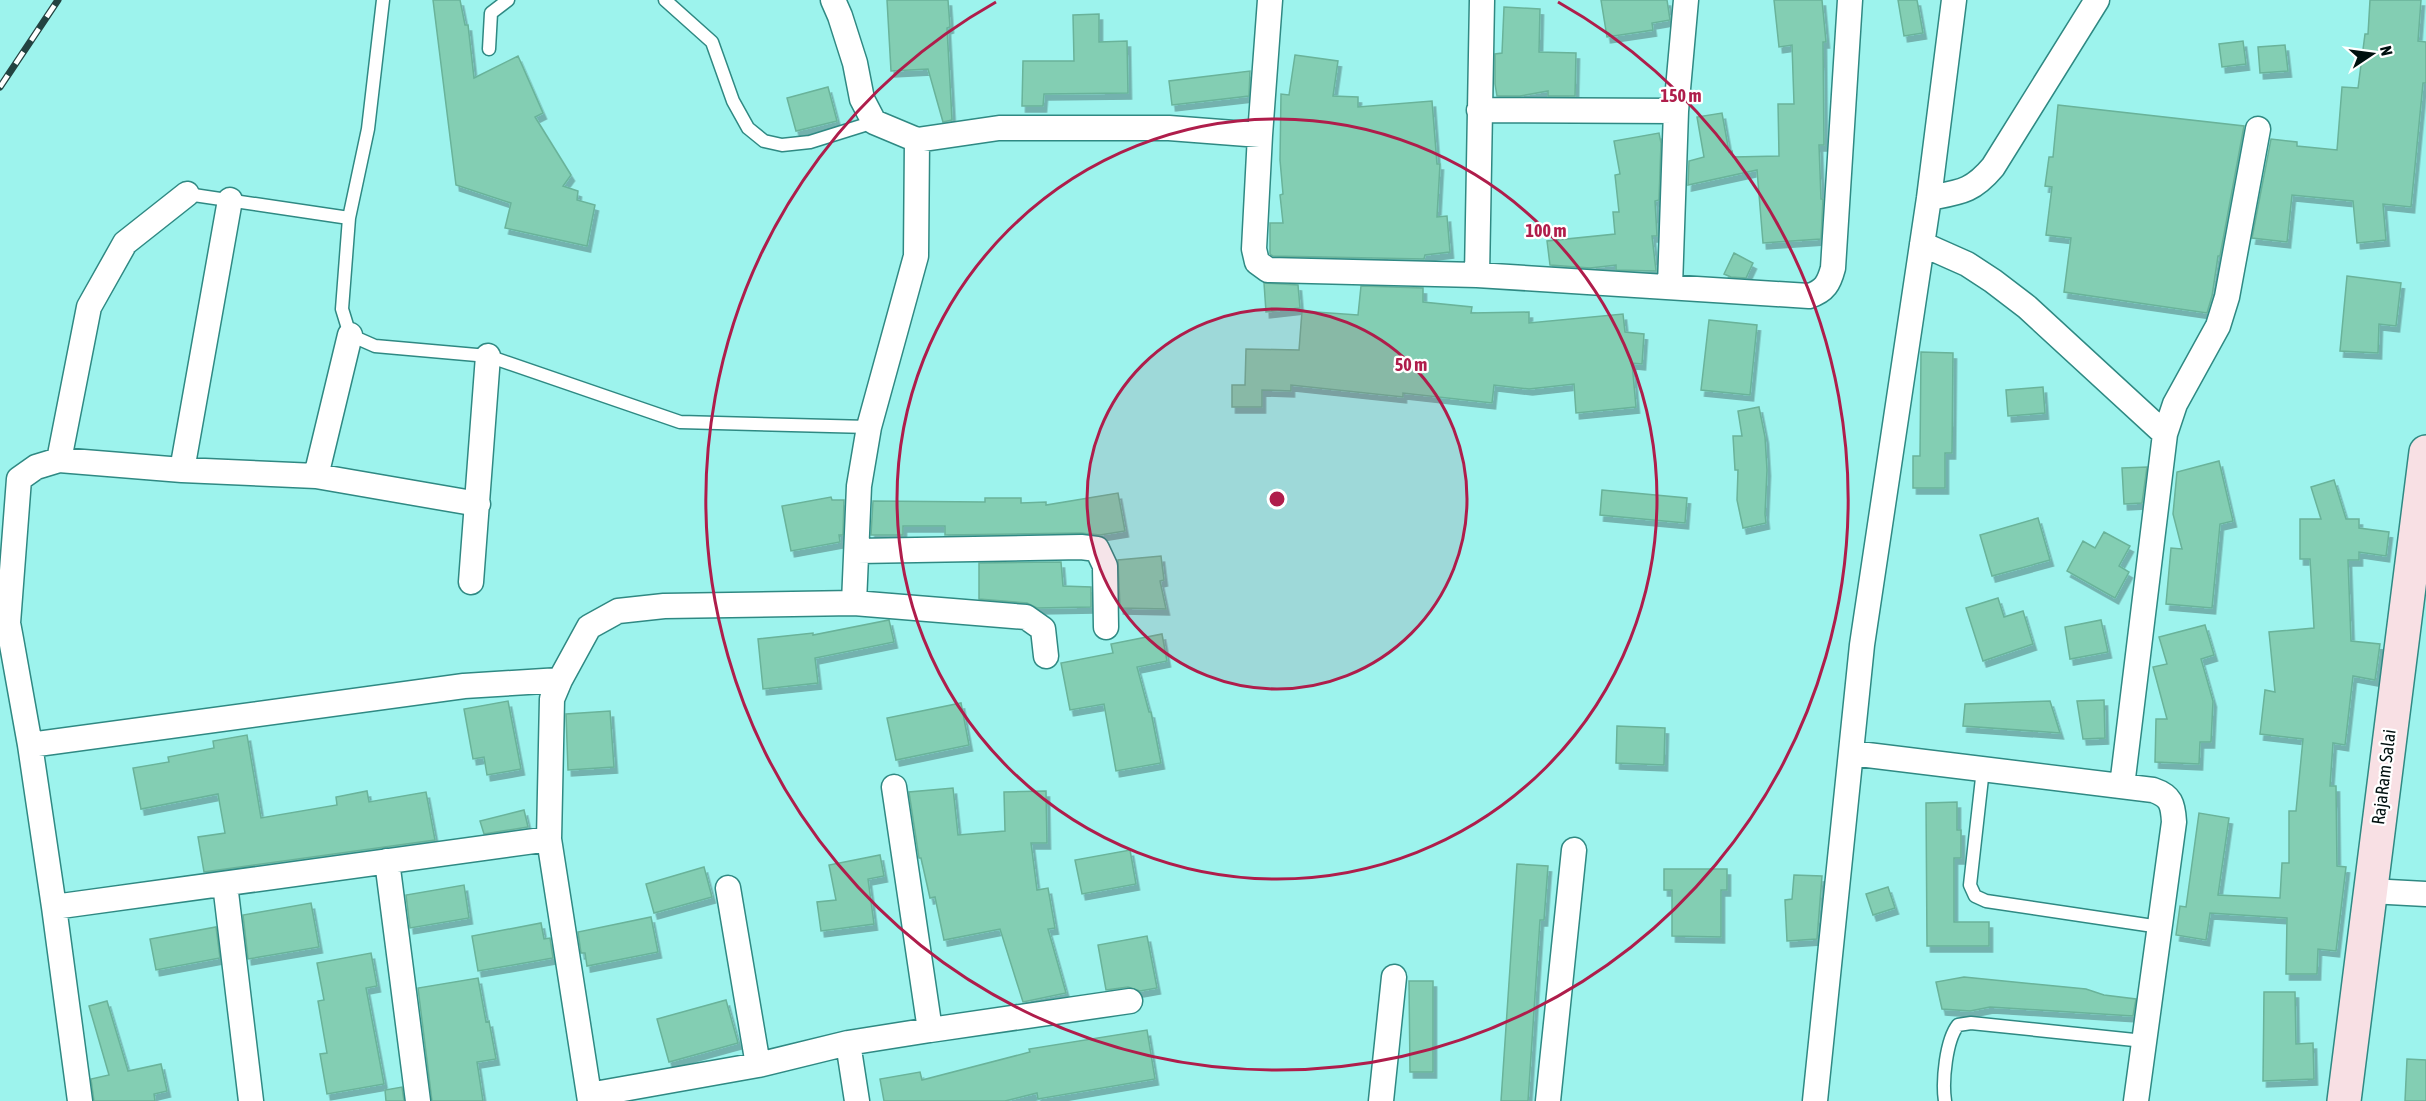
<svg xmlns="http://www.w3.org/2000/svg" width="2426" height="1101" viewBox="0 0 2426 1101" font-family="'Asap Condensed',sans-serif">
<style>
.building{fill:#83ceb3;stroke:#69b39a;stroke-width:1.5;filter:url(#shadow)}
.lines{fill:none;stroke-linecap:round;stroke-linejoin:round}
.lane-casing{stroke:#2f8983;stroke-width:15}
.street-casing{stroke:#2f8983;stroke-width:27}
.secondary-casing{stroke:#2f8983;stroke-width:36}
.lane{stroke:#fff;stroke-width:12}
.street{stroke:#fff;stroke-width:24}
.secondary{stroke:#f8e0e4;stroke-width:33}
.rail-casing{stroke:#234341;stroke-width:7}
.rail{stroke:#fff;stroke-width:4.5;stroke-dasharray:14;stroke-linecap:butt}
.ring{fill:none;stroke:#af1d4b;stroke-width:3}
.labels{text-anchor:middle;stroke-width:4.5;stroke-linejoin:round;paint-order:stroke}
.street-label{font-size:18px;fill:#00100f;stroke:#fff}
.centre{fill:#af1d4b;stroke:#fff;stroke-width:3}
.ring-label{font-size:18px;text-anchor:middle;font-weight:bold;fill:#af1d4b;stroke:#fff;stroke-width:4.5;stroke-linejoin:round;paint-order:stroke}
</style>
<defs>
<filter id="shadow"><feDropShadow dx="3.5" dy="6" stdDeviation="0" flood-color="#0004"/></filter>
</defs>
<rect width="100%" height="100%" fill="#9df3ed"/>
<path class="building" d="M 433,0 L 460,0 L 465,25 L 468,25 L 474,78 L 518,56 L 543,113 L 535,117 L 571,175 L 563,186 L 578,191 L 577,200 L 595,205 L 587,246 L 505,228 L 511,203 L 456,185 Z
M 887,0 L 948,0 L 950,27 L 947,28 L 952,120 L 943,122 L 928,69 L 891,71 Z
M 1601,0 L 1667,0 L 1670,20 L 1652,23 L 1653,30 L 1607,37 Z
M 1774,0 L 1822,0 L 1826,42 L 1823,42 L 1824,145 L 1819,145 L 1821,199 L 1823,199 L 1821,239 L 1763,243 L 1757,170 L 1688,185 L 1689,161 L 1704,157 L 1697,117 L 1722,113 L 1729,152 L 1732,151 L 1733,157 L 1779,156 L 1778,104 L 1794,104 L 1792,45 L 1779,47 Z
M 1898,0 L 1917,0 L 1923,33 L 1904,36 Z
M 2370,0 L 2421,0 L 2418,41 L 2426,42 L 2426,83 L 2423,83 L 2411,207 L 2383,204 L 2386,240 L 2357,243 L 2353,201 L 2292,195 L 2287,242 L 2252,238 L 2271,139 L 2297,142 L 2297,146 L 2337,150 L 2342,87 L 2358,88 L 2365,34 L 2368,34 Z
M 1504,7 L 1540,9 L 1539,52 L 1576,53 L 1575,96 L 1548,96 L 1548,91 L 1520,96 L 1497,96 L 1495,84 L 1495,54 L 1502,53 Z
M 1099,14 L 1099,42 L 1127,41 L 1128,93 L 1044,94 L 1043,106 L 1022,106 L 1023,61 L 1074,61 L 1073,15 Z
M 2243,41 L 2246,64 L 2222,67 L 2219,44 Z
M 2285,45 L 2288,71 L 2260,73 L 2258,47 Z
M 1295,55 L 1338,61 L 1333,96 L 1358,97 L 1358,107 L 1432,101 L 1437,164 L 1440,164 L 1437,217 L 1447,216 L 1450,252 L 1425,255 L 1424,259 L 1273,256 L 1270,254 L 1270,223 L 1283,223 L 1280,195 L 1283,194 L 1280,160 L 1281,94 L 1289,95 Z
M 1250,71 L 1249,96 L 1172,105 L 1169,81 Z
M 828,87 L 837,121 L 796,131 L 787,98 Z
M 2058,105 L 2244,126 L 2220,256 L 2218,256 L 2212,296 L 2207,313 L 2064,292 L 2071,238 L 2046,235 L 2052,187 L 2045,186 L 2049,157 L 2053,157 Z
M 1659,133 L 1661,143 L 1659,200 L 1655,201 L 1657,236 L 1652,236 L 1656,271 L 1616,270 L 1616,265 L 1590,268 L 1550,265 L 1547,241 L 1615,234 L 1613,212 L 1619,212 L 1615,175 L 1620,174 L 1614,141 Z
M 1734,253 L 1753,263 L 1746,278 L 1731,277 L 1724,274 Z
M 2347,276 L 2401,283 L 2396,326 L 2379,324 L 2378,353 L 2340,351 Z
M 1264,283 L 1298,285 L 1300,308 L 1266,312 Z
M 1361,286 L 1423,288 L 1423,302 L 1472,307 L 1471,313 L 1529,312 L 1529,323 L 1623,314 L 1625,332 L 1644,334 L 1642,364 L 1632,363 L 1636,407 L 1576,413 L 1574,384 L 1529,389 L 1494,385 L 1492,403 L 1403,393 L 1403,397 L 1291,385 L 1291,391 L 1262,390 L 1262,407 L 1232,407 L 1232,385 L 1245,385 L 1246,349 L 1299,350 L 1302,311 L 1358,315 Z
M 1709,320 L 1757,325 L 1750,395 L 1701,390 Z
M 1921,352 L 1953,353 L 1952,453 L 1945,453 L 1945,488 L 1913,488 L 1913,456 L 1920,456 Z
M 2043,387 L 2045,413 L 2008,416 L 2006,390 Z
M 1759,407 L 1765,437 L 1767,470 L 1765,514 L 1766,523 L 1743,528 L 1737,500 L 1738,470 L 1735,470 L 1733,436 L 1742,436 L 1738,411 Z
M 2219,461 L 2233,521 L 2220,524 L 2212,608 L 2166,604 L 2171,548 L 2182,549 L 2173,514 L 2177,472 Z
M 2147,467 L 2142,503 L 2124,504 L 2122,468 Z
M 2334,480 L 2346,519 L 2359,519 L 2359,528 L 2389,532 L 2386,556 L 2359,552 L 2359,560 L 2348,560 L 2351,641 L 2380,644 L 2375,680 L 2353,676 L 2345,745 L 2333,743 L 2330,786 L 2336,786 L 2337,866 L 2346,867 L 2336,951 L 2318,949 L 2317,974 L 2286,974 L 2287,918 L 2210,913 L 2206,940 L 2176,935 L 2180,906 L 2186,907 L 2199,813 L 2229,818 L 2218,895 L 2280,898 L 2282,863 L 2289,863 L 2289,811 L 2296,811 L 2303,739 L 2260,734 L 2265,690 L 2275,692 L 2269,632 L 2314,628 L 2310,559 L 2300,559 L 2300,519 L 2321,519 L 2311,487 Z
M 1602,490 L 1687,498 L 1685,523 L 1600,515 Z
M 1118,493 L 1125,531 L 1100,535 L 1081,533 L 945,535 L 945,526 L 903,526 L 903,535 L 871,535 L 873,501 L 985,502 L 985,498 L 1021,498 L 1021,503 L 1046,502 L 1046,505 Z
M 831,497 L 832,500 L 844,500 L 843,535 L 839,535 L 840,542 L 791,551 L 782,506 Z
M 2038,518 L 2050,560 L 1992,576 L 1980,535 Z
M 2104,532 L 2130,546 L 2119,566 L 2129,572 L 2115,598 L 2067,571 L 2083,541 L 2095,548 Z
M 1161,556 L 1164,580 L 1160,581 L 1166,609 L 1120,608 L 1118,560 Z
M 1061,562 L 1063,586 L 1091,587 L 1091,607 L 1037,608 L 1027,603 L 979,599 L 979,563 Z
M 1998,598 L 2004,617 L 2023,611 L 2033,644 L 1983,661 L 1966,608 Z
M 889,620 L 894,642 L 815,658 L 818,683 L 763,689 L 758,639 L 813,633 L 813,635 Z
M 2101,620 L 2108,652 L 2070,659 L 2065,627 Z
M 2205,625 L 2214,655 L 2201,659 L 2213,701 L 2211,742 L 2200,742 L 2199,764 L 2155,762 L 2156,719 L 2167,719 L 2153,667 L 2167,664 L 2159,637 Z
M 1162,634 L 1167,661 L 1137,667 L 1149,712 L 1151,712 L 1161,763 L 1116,771 L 1104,704 L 1070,710 L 1061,663 L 1113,653 L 1111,644 Z
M 2104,700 L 2105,738 L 2083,739 L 2077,701 Z
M 508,701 L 521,769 L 487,775 L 484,757 L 473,759 L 464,709 Z
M 2050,701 L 2060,733 L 1963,726 L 1965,704 Z
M 961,703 L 969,745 L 896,760 L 887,718 Z
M 610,711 L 614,767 L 568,770 L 566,714 Z
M 1617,726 L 1665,728 L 1664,765 L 1616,763 Z
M 247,735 L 261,818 L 337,805 L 336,797 L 367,791 L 369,802 L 426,792 L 435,840 L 204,872 L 198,837 L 225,833 L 218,794 L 141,809 L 133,768 L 169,762 L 168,757 L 214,748 L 213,741 Z
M 953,788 L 958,835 L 1005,831 L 1004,792 L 1046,791 L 1047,843 L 1031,843 L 1037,890 L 1048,888 L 1055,928 L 1048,929 L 1066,993 L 1023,1002 L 1000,929 L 944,940 L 935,897 L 930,898 L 921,858 L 919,858 L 909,792 Z
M 1957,802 L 1957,830 L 1961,830 L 1961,858 L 1954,858 L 1954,922 L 1989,922 L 1989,946 L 1927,946 L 1926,803 Z
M 524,810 L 528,827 L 484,834 L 480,821 Z
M 1130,850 L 1136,884 L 1082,894 L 1075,860 Z
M 880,855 L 884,876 L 868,879 L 874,924 L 821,931 L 817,902 L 836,900 L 829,865 Z
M 1517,864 L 1548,866 L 1544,920 L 1540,920 L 1528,1101 L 1501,1101 Z
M 704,867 L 712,897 L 654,913 L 646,884 Z
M 1664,869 L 1727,869 L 1727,890 L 1721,890 L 1721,937 L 1672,936 L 1672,890 L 1664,890 Z
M 1794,875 L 1822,876 L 1817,939 L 1787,941 L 1785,900 L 1792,899 Z
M 464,885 L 469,918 L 410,928 L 406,895 Z
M 1888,887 L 1895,908 L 1873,915 L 1866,894 Z
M 311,903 L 319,947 L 248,959 L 243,915 Z
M 651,917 L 658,952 L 587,966 L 585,953 L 581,953 L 578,932 Z
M 541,923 L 544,939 L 550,938 L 553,958 L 478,971 L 472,936 Z
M 216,927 L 220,958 L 156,970 L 150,939 Z
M 1147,936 L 1157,988 L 1140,991 L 1128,987 L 1106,990 L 1098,945 Z
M 371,953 L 377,986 L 366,988 L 384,1084 L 327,1094 L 320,1054 L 327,1053 L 318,1001 L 324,1000 L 317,963 Z
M 1964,977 L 2086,989 L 2104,995 L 2136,999 L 2133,1016 L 1990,1007 L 1970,1011 L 1942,1009 L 1936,982 Z
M 478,978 L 486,1022 L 489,1021 L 496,1059 L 477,1062 L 483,1101 L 432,1101 L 418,988 Z
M 1409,981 L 1433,981 L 1433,1072 L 1410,1072 Z
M 2264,992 L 2295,992 L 2296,1044 L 2313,1043 L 2314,1079 L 2263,1081 Z
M 726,1000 L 738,1043 L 669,1062 L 657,1019 Z
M 107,1001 L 128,1071 L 161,1064 L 167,1091 L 154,1094 L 155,1101 L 94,1101 L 91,1079 L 109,1075 L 89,1006 Z
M 1147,1030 L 1155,1079 L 1038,1099 L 1037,1093 L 1005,1101 L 884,1101 L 880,1079 L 920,1072 L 922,1080 L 1030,1052 L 1029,1049 Z
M 2407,1059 L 2426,1060 L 2426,1101 L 2405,1101 Z
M 402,1087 L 404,1101 L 386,1101 L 385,1090 Z"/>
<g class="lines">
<defs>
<path id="lane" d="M 665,0 L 712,42 L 733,101 L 748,128 L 764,141 L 782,145 L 810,142 L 874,122
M 489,49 L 491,13 L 508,0
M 187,194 L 349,218 L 342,309 L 350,335 L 375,346 L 488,356 L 680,422 L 869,427
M 349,218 L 368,129 L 383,0
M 1983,769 L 1970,885 L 1975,896 L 1986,901 L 2160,927
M 1945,1101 C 1942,1081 1946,1040 1958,1025 L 1971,1023 L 2144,1041"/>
<path id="street" d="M 833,0 L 840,16 L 855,63 L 862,99 L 874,122 L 917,140
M 1479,110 L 1676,111 L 1686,0
M 1260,135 L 1254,249 L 1257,262 L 1268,270 L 1477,275 L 1809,296 C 1825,291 1829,283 1833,268 L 1850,0
M 1929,198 C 1960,192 1972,192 1993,167 L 2097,0
M 1922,244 L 1967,264 L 1993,281 L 2027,307 L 2165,434
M 1477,275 L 1482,0
M 1670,286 L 1676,111
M 59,460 L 89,307 L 125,243 L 187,194
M 182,470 L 230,200
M 316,476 L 350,335
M 858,551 L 1081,547 L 1097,549 L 1105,566 L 1106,627
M 471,582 L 488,356
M 854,603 L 1026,617 L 1043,629 L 1046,656
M 0,614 L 8,623 L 11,639 L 30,745
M 8,623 L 19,479 L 36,467 L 59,460 L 182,470 L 316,476 L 478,504
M 1851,753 L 2153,790 C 2171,796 2173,804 2174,822 L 2136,1101
M 2122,786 L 2165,434 L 2175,404 L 2218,326 L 2227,297 L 2258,129
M 549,839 L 54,907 L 30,745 L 464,686 L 560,680
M 387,861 L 418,1101
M 225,884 L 251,1101
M 728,888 L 758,1065
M 2370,891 L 2426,894
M 54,907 L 80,1101
M 930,1030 L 1130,1001
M 848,1043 L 930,1030 L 894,787
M 589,1095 L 758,1065 L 848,1043 L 857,1101
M 590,1101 L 549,839 L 552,699 L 560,680 L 589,627 L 618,611 L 664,606 L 854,603 L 859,486 L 869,427 L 916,256 L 917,140 L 999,128 L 1169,128 L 1260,135 L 1270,0
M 1381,1101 L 1394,977
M 1548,1101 L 1574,850
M 1815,1101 L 1862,645 L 1929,198 L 1954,0"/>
<path id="secondary" d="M 2344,1101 L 2426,452"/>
</defs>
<use href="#lane" class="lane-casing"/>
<use href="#street" class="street-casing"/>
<use href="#secondary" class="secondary-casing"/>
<use href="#lane" class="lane"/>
<use href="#street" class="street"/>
<use href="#secondary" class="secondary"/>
<defs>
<path id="rail" d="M 0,87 L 58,0"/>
</defs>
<use href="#rail" class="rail-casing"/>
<use href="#rail" class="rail"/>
</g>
<circle cx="1277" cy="499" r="190" fill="#af1d4b" fill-opacity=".12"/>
<g class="ring">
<circle cx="1277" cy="499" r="190"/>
<circle cx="1277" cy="499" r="380"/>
<path d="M1558 2A571 571 0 1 1 996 2"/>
</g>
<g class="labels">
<g class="street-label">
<text transform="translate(2384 777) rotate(-83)" y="6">RajaRam Salai</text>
</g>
</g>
<circle cx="1277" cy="499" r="9" class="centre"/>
<g class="ring-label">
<text x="1681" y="102">150 m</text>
<text x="1546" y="237">100 m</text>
<text x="1411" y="371">50 m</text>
</g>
<g transform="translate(2372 54) rotate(77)" stroke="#ffffff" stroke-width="4.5" paint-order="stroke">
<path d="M0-4.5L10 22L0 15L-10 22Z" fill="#00100f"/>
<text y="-9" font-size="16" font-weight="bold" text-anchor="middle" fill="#00100f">N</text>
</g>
</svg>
